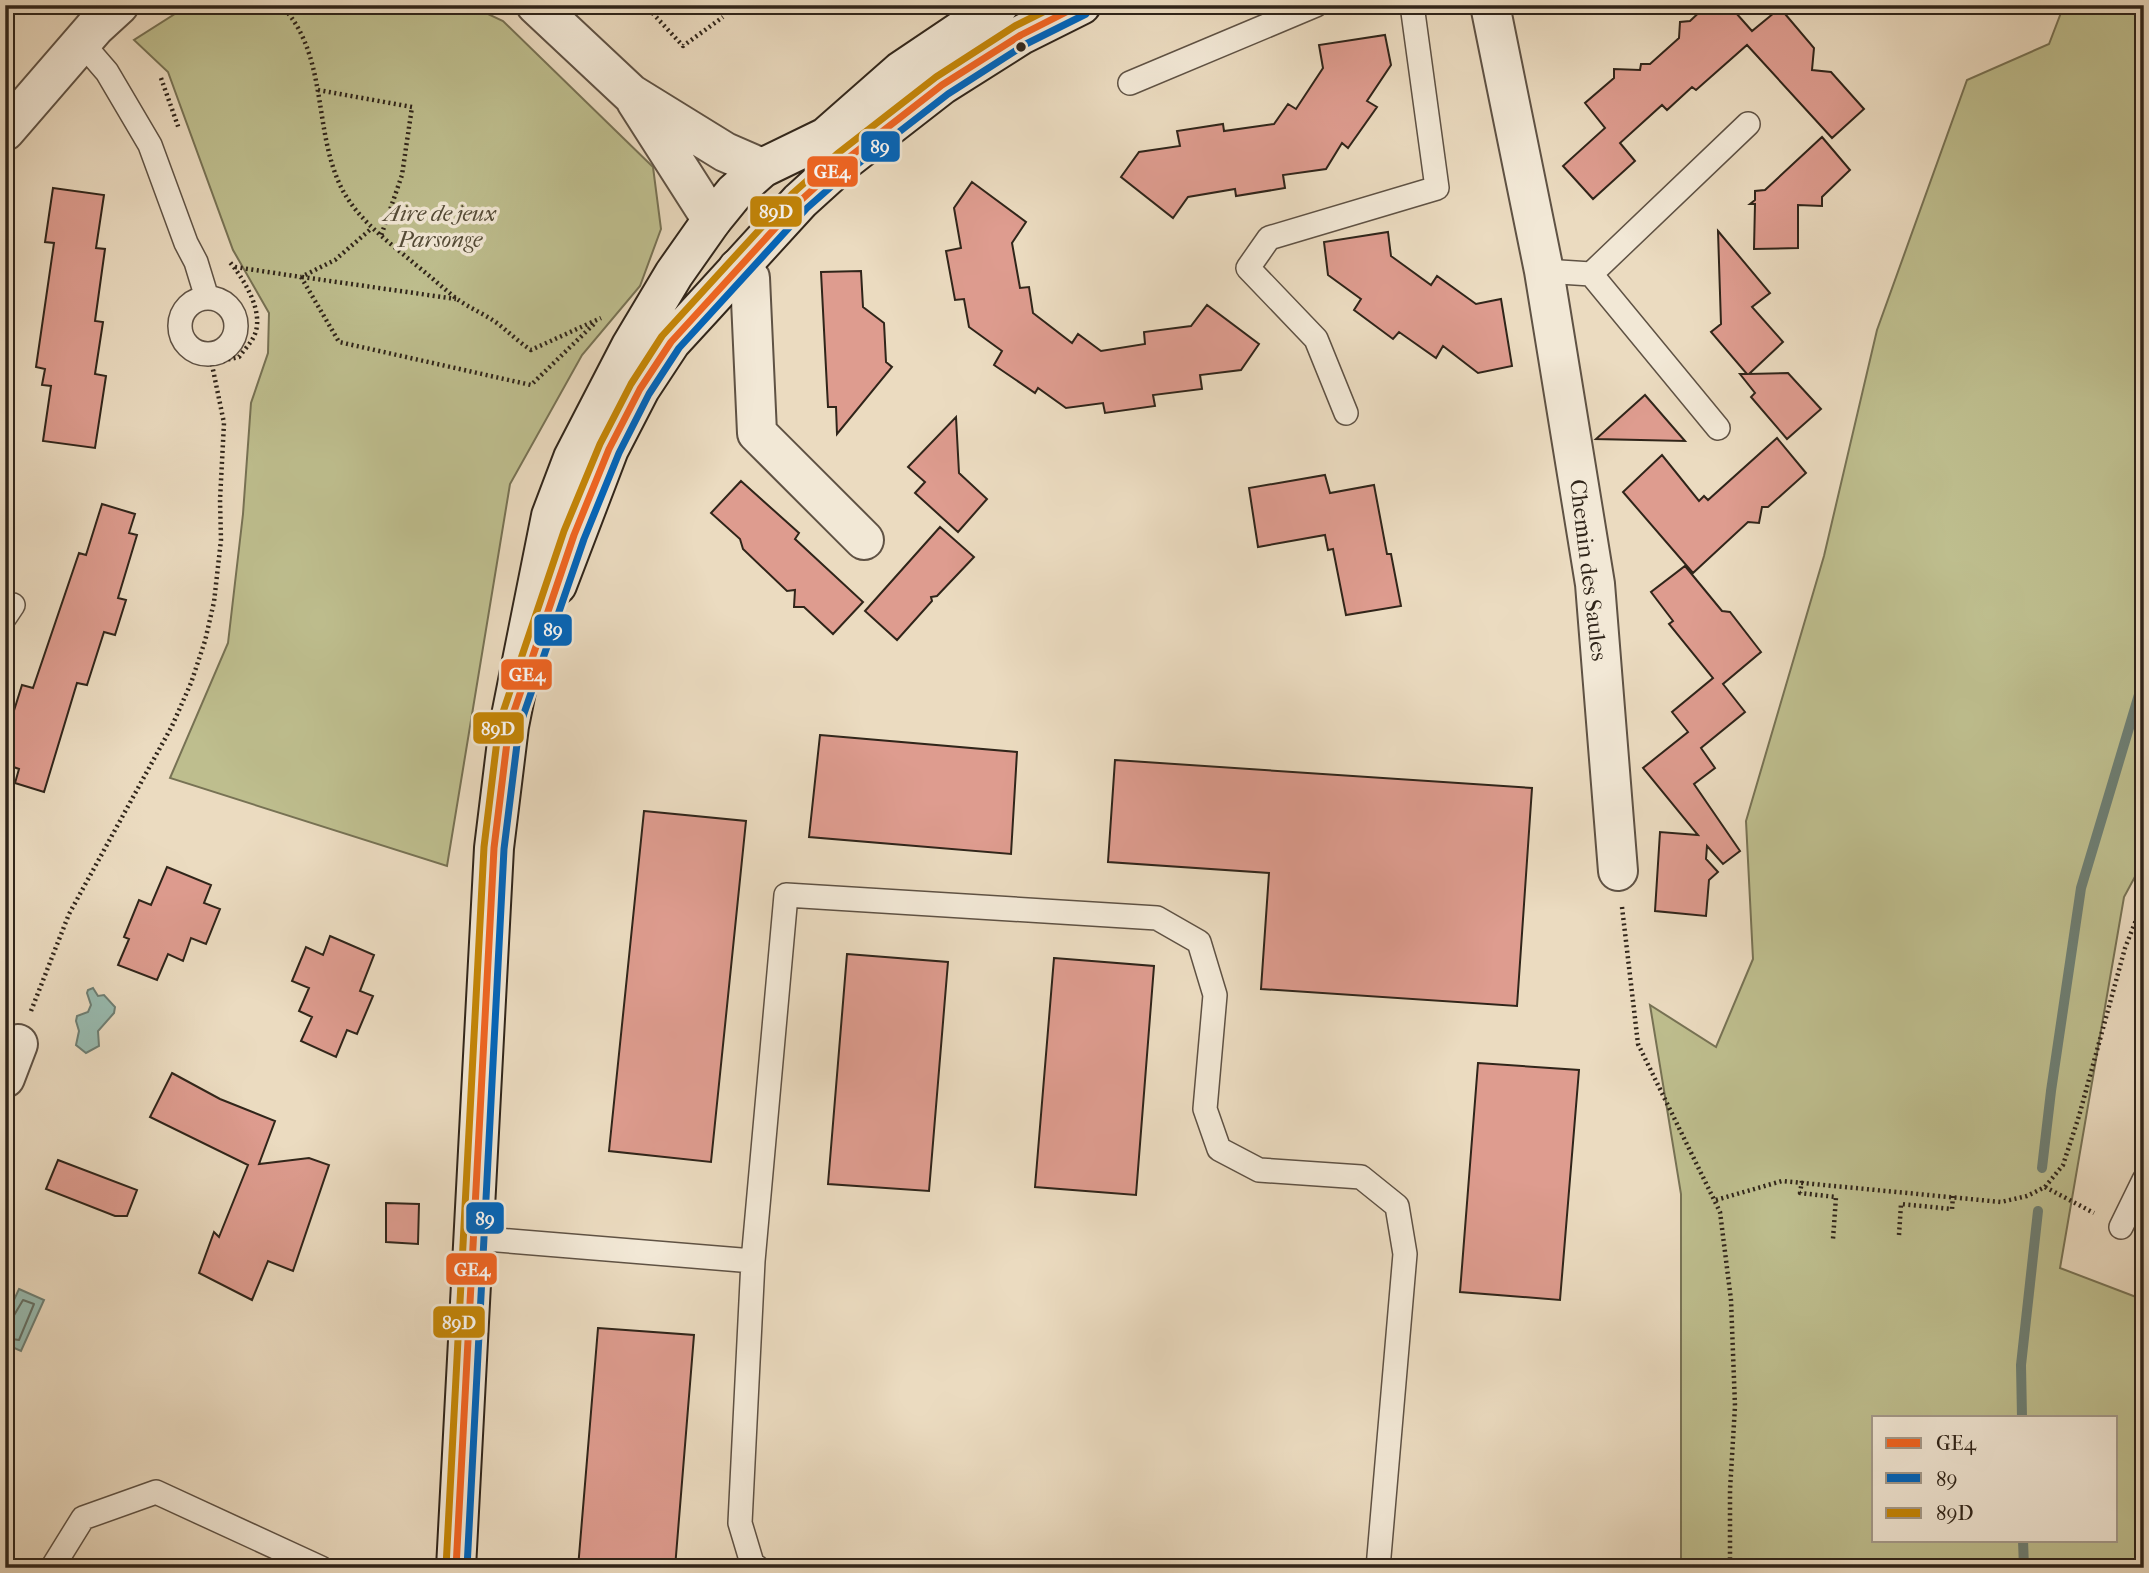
<svg xmlns="http://www.w3.org/2000/svg" width="2149" height="1573" viewBox="0 0 2149 1573" font-family="'IM FELL French Canon',serif">
<style>
.green{fill:#bebe8e;stroke:#777254;stroke-width:2;fill-rule:evenodd}
.water{fill:#98bbb0;stroke:#6e7f74;stroke-width:2}
.lines{fill:none;stroke-linecap:round;stroke-linejoin:round}
.shore{stroke:#647065;stroke-width:2}
.stream{stroke:#6e7f74;stroke-width:10}
.building{fill:#de9c8f;stroke:#30251a;stroke-width:2}
.lane-casing{stroke:#5f5244;stroke-width:26}
.street-casing{stroke:#5f5244;stroke-width:42}
.secondary-casing{stroke:#30251a;stroke-width:42}
.path{stroke:#30251a;stroke-width:4.5;stroke-dasharray:2 3.5;stroke-linecap:butt}
.lane{stroke:#f2e8d6;stroke-width:23}
.street{stroke:#f2e8d6;stroke-width:38}
.secondary{stroke:#f2e8d6;stroke-width:38}
.bus-1-casing{stroke:#f2e8d6;stroke-width:12}
.bus-2-casing{stroke:#f2e8d6;stroke-width:12}
.bus-3-casing{stroke:#f2e8d6;stroke-width:12}
.bus-1{stroke:#f26522;stroke-width:7}
.bus-2{stroke:#0065bd;stroke-width:7}
.bus-3{stroke:#c58606;stroke-width:7}
.bus-dot{fill:#30251a;stroke:#f2e8d6;stroke-width:2.5}
.labels{text-anchor:middle;stroke-width:7;stroke-linejoin:round;paint-order:stroke}
.park-label{font-size:23px;font-style:italic;fill:#544b37;stroke:#f2e8d6}
.street-label{font-size:23px;fill:#30251a;stroke:#f2e8d6}
.line-badge{stroke:#f2e8d6;stroke-width:2.5}
.badge-label{font-size:19px;text-anchor:middle;font-weight:bold;fill:#fff}
</style>
<rect width="100%" height="100%" fill="#ebdbc0"/>
<filter id="stains"><feTurbulence type="fractalNoise" baseFrequency=".00286" numOctaves="4"/><feColorMatrix values="0 0 0 0 .2 0 0 0 0 .09 0 0 0 0 .02 0 0 0 .5 -.17"/></filter>
<radialGradient id="worn" r=".72"><stop offset=".6" stop-color="#630" stop-opacity="0"/><stop offset="1" stop-color="#630" stop-opacity=".3"/></radialGradient>
<path class="green" d="M 189,5 L 469,5 L 503,21 L 653,167 L 661,229 L 640,286 L 582,355 L 510,484 L 447,866 L 170,778 L 228,643 L 243,514 L 251,403 L 268,353 L 269,313 L 233,250 L 168,72 L 134,40 Z
M 2064,5 L 2144,5 L 2144,860 L 2124,897 L 2060,1268 L 2144,1300 L 2144,1568 L 1681,1568 L 1681,1194 L 1650,1005 L 1716,1047 L 1753,959 L 1746,821 L 1824,556 L 1877,330 L 1967,80 L 2049,44 ZM 2116,1417 L 2116,1540 L 1874,1540 L 1874,1417 Z"/>
<path class="water" d="M 93,988 L 98,996 L 104,995 L 115,1007 L 114,1013 L 98,1031 L 99,1046 L 86,1053 L 76,1045 L 79,1031 L 76,1021 L 77,1016 L 88,1012 L 91,1005 L 87,993 L 88,990 Z
M 19,1289 L 44,1300 L 21,1351 L 5,1344 L 5,1319 Z"/>
<g class="lines">
<path class="shore" d="M 5,1320 L 13,1317 L 23,1300 L 34,1304 L 19,1340 L 5,1338"/>
<path class="stream" d="M 2042,1168 L 2051,1091 L 2081,888 L 2144,678
M 2022,1417 L 2021,1365 L 2038,1211
M 2023,1540 L 2024,1568"/>
</g>
<path class="building" d="M 1707,5 L 1729,5 L 1752,31 L 1780,8 L 1814,48 L 1812,70 L 1831,72 L 1864,109 L 1832,138 L 1747,45 L 1696,90 L 1692,87 L 1667,110 L 1662,105 L 1620,143 L 1635,161 L 1593,199 L 1563,166 L 1605,128 L 1585,103 L 1614,78 L 1614,69 L 1640,70 L 1641,64 L 1650,64 L 1679,38 L 1680,22 L 1690,21 Z
M 1385,35 L 1391,65 L 1367,101 L 1377,107 L 1348,148 L 1342,143 L 1326,169 L 1283,175 L 1285,188 L 1236,196 L 1235,189 L 1188,197 L 1173,218 L 1121,177 L 1139,152 L 1180,146 L 1177,131 L 1223,124 L 1224,131 L 1274,124 L 1288,104 L 1296,109 L 1323,68 L 1319,45 Z
M 1822,137 L 1850,170 L 1822,197 L 1822,206 L 1798,205 L 1798,248 L 1754,249 L 1755,204 L 1750,204 L 1755,200 L 1755,191 L 1765,190 Z
M 972,182 L 1026,222 L 1012,243 L 1020,288 L 1029,287 L 1033,313 L 1072,343 L 1078,334 L 1101,351 L 1145,344 L 1144,332 L 1191,326 L 1207,305 L 1259,344 L 1241,370 L 1200,375 L 1202,389 L 1153,395 L 1155,406 L 1105,413 L 1103,403 L 1066,408 L 1038,388 L 1035,393 L 994,365 L 1002,351 L 969,327 L 964,299 L 955,300 L 946,251 L 961,248 L 954,208 Z
M 53,188 L 104,195 L 96,248 L 105,249 L 95,321 L 103,322 L 95,374 L 106,376 L 95,448 L 43,441 L 51,386 L 42,385 L 45,369 L 36,367 L 54,243 L 45,242 Z
M 1718,231 L 1770,293 L 1752,307 L 1783,342 L 1749,374 L 1788,373 L 1821,409 L 1787,439 L 1751,397 L 1755,393 L 1740,374 L 1747,374 L 1711,332 L 1721,324 Z
M 1388,232 L 1391,256 L 1431,285 L 1437,276 L 1476,304 L 1501,299 L 1512,366 L 1478,373 L 1443,346 L 1436,358 L 1399,332 L 1393,339 L 1354,310 L 1361,299 L 1328,275 L 1324,242 Z
M 861,271 L 863,307 L 884,323 L 886,362 L 892,367 L 837,434 L 836,407 L 828,407 L 821,272 Z
M 1645,395 L 1685,441 L 1596,439 Z
M 956,417 L 959,473 L 987,499 L 958,532 L 915,493 L 925,482 L 908,467 Z
M 1777,438 L 1806,473 L 1768,507 L 1762,507 L 1759,523 L 1748,522 L 1693,573 L 1623,492 L 1662,455 L 1699,501 L 1704,496 L 1708,500 Z
M 1325,475 L 1330,493 L 1374,485 L 1387,554 L 1391,554 L 1401,606 L 1346,615 L 1333,549 L 1328,550 L 1325,535 L 1258,547 L 1249,488 Z
M 741,481 L 799,533 L 795,539 L 863,602 L 833,634 L 804,607 L 794,607 L 795,590 L 787,591 L 743,549 L 740,539 L 711,513 Z
M 102,504 L 135,514 L 129,533 L 137,535 L 118,598 L 126,600 L 115,635 L 104,632 L 87,685 L 77,683 L 44,792 L 15,783 L 19,769 L 5,764 L 5,714 L 12,717 L 22,685 L 33,688 L 79,553 L 86,555 Z
M 940,527 L 974,557 L 937,596 L 931,597 L 932,601 L 897,640 L 865,611 Z
M 1685,566 L 1722,611 L 1730,612 L 1761,652 L 1723,684 L 1745,712 L 1701,748 L 1715,768 L 1694,784 L 1740,851 L 1723,864 L 1707,846 L 1706,859 L 1718,872 L 1709,880 L 1706,916 L 1655,911 L 1660,832 L 1698,835 L 1643,768 L 1688,732 L 1672,712 L 1713,678 L 1669,624 L 1673,621 L 1651,592 Z
M 820,735 L 1017,752 L 1011,854 L 809,837 Z
M 1115,760 L 1532,788 L 1517,1006 L 1261,989 L 1269,873 L 1108,862 Z
M 644,811 L 746,821 L 711,1162 L 609,1151 Z
M 167,867 L 211,885 L 204,903 L 220,909 L 206,944 L 191,938 L 183,961 L 168,954 L 157,980 L 118,965 L 129,939 L 124,937 L 139,900 L 151,905 Z
M 330,936 L 374,955 L 360,991 L 373,996 L 357,1034 L 347,1030 L 336,1057 L 301,1041 L 312,1017 L 299,1011 L 309,988 L 292,981 L 306,947 L 323,955 Z
M 847,954 L 948,962 L 929,1191 L 828,1184 Z
M 1054,958 L 1154,966 L 1136,1195 L 1035,1187 Z
M 1478,1063 L 1579,1070 L 1560,1300 L 1460,1292 Z
M 172,1073 L 220,1099 L 275,1121 L 259,1164 L 309,1158 L 329,1165 L 293,1271 L 268,1261 L 252,1300 L 199,1273 L 214,1232 L 219,1237 L 248,1165 L 150,1117 Z
M 58,1160 L 137,1190 L 127,1216 L 115,1216 L 46,1189 Z
M 386,1203 L 419,1204 L 418,1244 L 386,1242 Z
M 598,1328 L 694,1335 L 675,1568 L 578,1568 Z"/>
<g class="lines">
<defs>
<path id="lane" d="M 82,43 L 107,72 L 150,145 L 186,243 L 196,262 L 207,298
M 1130,83 L 1316,5
M 1544,271 L 1591,274 L 1718,428
M 1591,274 L 1748,124
M180 326a28 28 0 1 1 56 0a28 28 0 1 1-56 0Z
M 1346,413 L 1316,339 L 1248,268 L 1269,238 L 1437,188 L 1412,5
M 5,617 L 13,605
M 2121,1227 L 2144,1180
M 473,1238 L 753,1261
M 52,1568 L 83,1518 L 156,1492 L 321,1568
M 758,1568 L 752,1563 L 740,1523 L 753,1261 L 786,895 L 1157,918 L 1199,942 L 1215,995 L 1205,1109 L 1219,1149 L 1259,1170 L 1361,1177 L 1397,1206 L 1405,1254 L 1378,1568"/>
<path id="street" d="M 536,5 L 631,94 L 725,152 L 762,168
M 1490,5 L 1544,271 L 1595,584 L 1618,871
M 636,101 L 712,220
M 5,131 L 95,27 L 119,5
M 738,268 L 750,278 L 757,433 L 864,540
M 5,1078 L 18,1044"/>
<path id="secondary" d="M 557,585 L 609,449 L 640,389 L 671,342 L 705,305 L 800,201 L 843,162 L 942,85 L 1021,35 L 1081,5
M 456,1568 L 494,848 L 509,726 L 551,516 L 573,458 L 631,346 L 674,274 L 712,220 L 734,193 L 762,168 L 826,137 L 901,71 L 999,5"/>
</defs>
<use href="#lane" class="lane-casing"/>
<use href="#street" class="street-casing"/>
<use href="#secondary" class="secondary-casing"/>
<path class="path" d="M 281,5 C 328,54 313,127 340,185 C 356,219 388,241 416,265 C 430,276 443,288 457,299 C 468,307 482,313 494,321 C 507,330 517,341 531,350 L 601,318
M 645,5 L 683,46 L 723,17
M 161,78 L 179,129
M 318,90 L 412,107 L 402,175 L 381,236
M 235,267 L 301,277 L 335,260 L 372,228
M 301,277 L 339,342 L 531,385 L 595,323
M 302,277 L 456,299
M 212,363 L 239,357 C 244,350 252,342 255,334 C 264,310 243,278 229,261
M 1622,907 L 1638,1044 L 1720,1212 L 1731,1300 L 1735,1406 L 1730,1490 L 1730,1568
M 31,1011 L 69,914 L 172,726 L 191,683 L 205,641 L 214,602 L 221,540 L 220,500 L 224,423 L 210,355
M 1802,1181 L 1800,1193 L 1836,1197 L 1833,1239
M 2045,1187 L 2094,1213
M 1716,1200 L 1782,1181 L 2001,1202 L 2027,1196 L 2045,1187 L 2063,1165 L 2079,1116 L 2125,948 L 2144,900
M 1899,1235 L 1901,1204 L 1952,1209 L 1953,1196"/>
<use href="#lane" class="lane"/>
<use href="#street" class="street"/>
<use href="#secondary" class="secondary"/>
<defs>
<path id="bus-1" d="M 456,1568 L 494,848 L 509,726 L 574,535 L 609,449 L 640,389 L 671,342 L 800,201 L 843,162 L 942,85 L 1021,35 L 1080,5"/>
<path id="bus-2" d="M 467,1568 L 504,849 L 519,728 L 584,539 L 619,453 L 649,394 L 679,348 L 807,208 L 850,170 L 948,94 L 1026,44 L 1086,14"/>
<path id="bus-3" d="M 446,1567 L 484,847 L 499,724 L 564,531 L 600,444 L 631,384 L 662,336 L 792,194 L 837,154 L 936,77 L 1015,26 L 1057,5"/>
</defs>
<use href="#bus-1" class="bus-1-casing"/>
<use href="#bus-2" class="bus-2-casing"/>
<use href="#bus-3" class="bus-3-casing"/>
<use href="#bus-1" class="bus-1"/>
<use href="#bus-2" class="bus-2"/>
<use href="#bus-3" class="bus-3"/>
</g>
<circle class="bus-dot" cx="1021" cy="47" r="6"/>
<g class="labels">
<g class="park-label">
<text x="440" y="221">Aire de jeux<tspan x="440" dy="26">Parsonge</tspan></text>
</g>
<g class="street-label">
<text transform="translate(1589 570) rotate(83)" y="8">Chemin des Saules</text>
</g>
</g>
<g class="line-badge">
<rect x="860" y="130" width="41" height="33" rx="7" fill="#0065bd"/>
<rect x="806" y="155" width="53" height="33" rx="7" fill="#f26522"/>
<rect x="749" y="195" width="54" height="33" rx="7" fill="#c58606"/>
<rect x="533" y="613" width="40" height="34" rx="7" fill="#0065bd"/>
<rect x="500" y="658" width="53" height="33" rx="7" fill="#f26522"/>
<rect x="472" y="711" width="53" height="34" rx="7" fill="#c58606"/>
<rect x="465" y="1201" width="40" height="34" rx="7" fill="#0065bd"/>
<rect x="445" y="1252" width="53" height="34" rx="7" fill="#f26522"/>
<rect x="432" y="1305" width="54" height="34" rx="7" fill="#c58606"/>
</g>
<g class="badge-label">
<text x="880" y="153">89</text>
<text x="832" y="178">GE4</text>
<text x="776" y="218">89D</text>
<text x="553" y="636">89</text>
<text x="527" y="681">GE4</text>
<text x="498" y="735">89D</text>
<text x="485" y="1225">89</text>
<text x="472" y="1276">GE4</text>
<text x="459" y="1329">89D</text>
</g>
<rect width="2149" height="1573" fill="none" stroke="#ebdbc0" stroke-width="28"/>
<rect x="7" y="7" width="2135" height="1559" fill="none" stroke="#30251a" stroke-width="3.5"/>
<rect x="14" y="14" width="2121" height="1545" fill="none" stroke="#30251a" stroke-width="2"/>
<rect x="1872" y="1416" width="245" height="126" fill="#f2e8d6" stroke="#a49a8b" stroke-width="2"/>
<rect x="1886" y="1438" width="35" height="10" fill="#f26522" stroke="#a49a8b" stroke-width="2"/>
<text x="1936" y="1450" font-size="21" fill="#30251a">GE4</text>
<rect x="1886" y="1473" width="35" height="10" fill="#0065bd" stroke="#a49a8b" stroke-width="2"/>
<text x="1936" y="1486" font-size="21" fill="#30251a">89</text>
<rect x="1886" y="1508" width="35" height="10" fill="#c58606" stroke="#a49a8b" stroke-width="2"/>
<text x="1936" y="1520" font-size="21" fill="#30251a">89D</text>
<rect width="100%" height="100%" filter="url(#stains)"/>
<rect width="100%" height="100%" fill="url(#worn)"/>
</svg>
